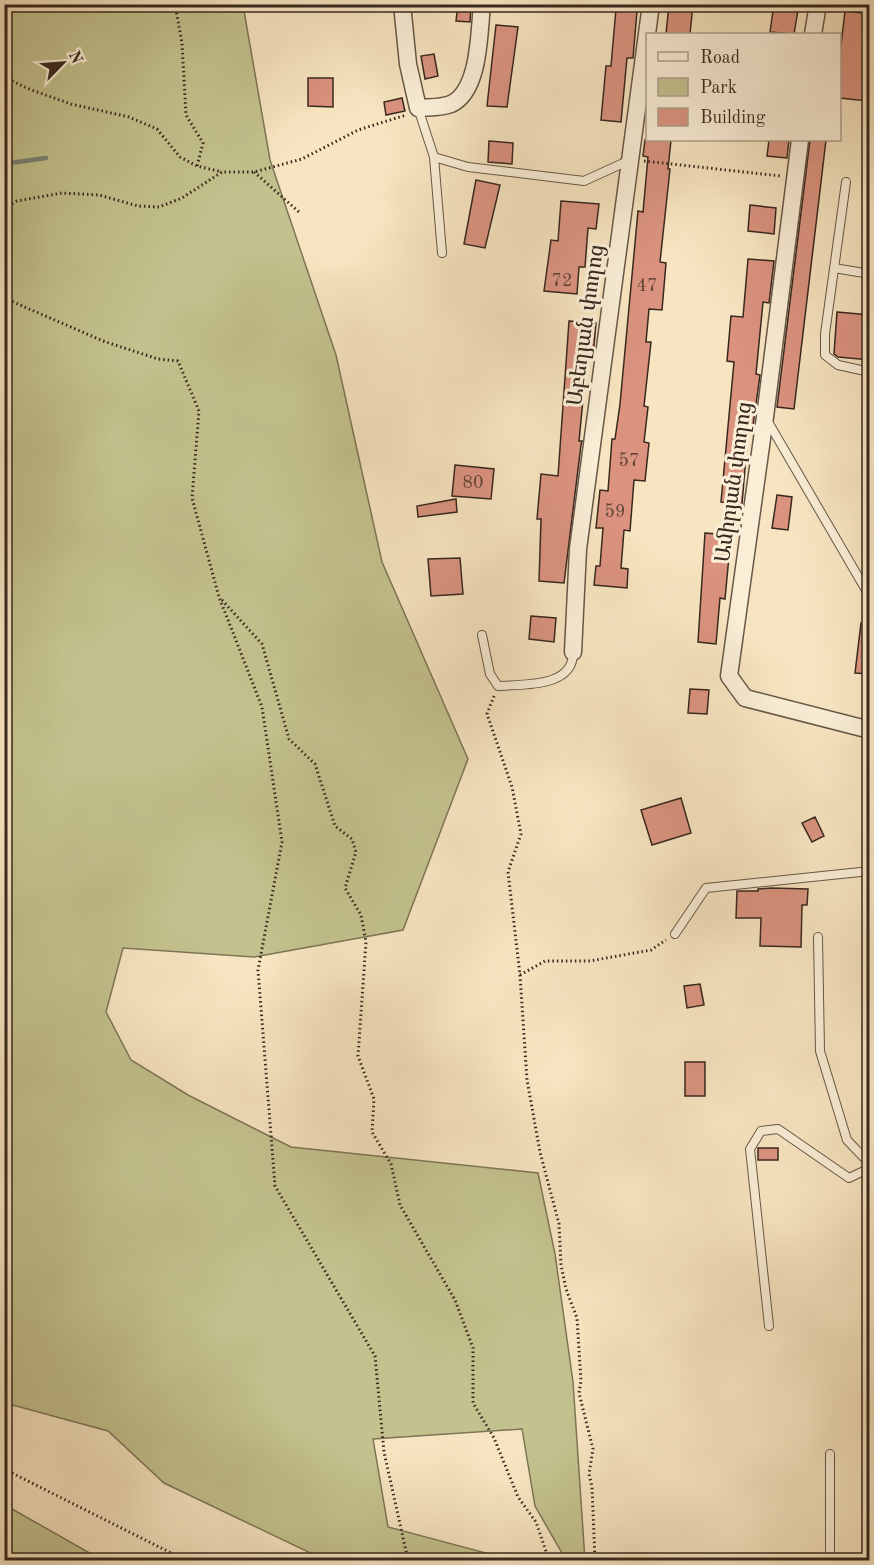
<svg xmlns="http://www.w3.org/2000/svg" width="874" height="1565" viewBox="0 0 874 1565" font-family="'Old Standard TT','Noto Serif Armenian',serif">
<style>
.green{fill:#c3c28e;stroke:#7d7556;stroke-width:1.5}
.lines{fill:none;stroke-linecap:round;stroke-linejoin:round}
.stream{stroke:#758375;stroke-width:4.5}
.building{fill:#db9380;stroke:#37281e;stroke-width:1.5}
.service-casing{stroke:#675747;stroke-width:10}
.minor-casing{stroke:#675747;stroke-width:19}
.path{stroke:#37281e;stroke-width:3;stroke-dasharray:1.5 3;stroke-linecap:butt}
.service{stroke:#faeed7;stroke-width:8}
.minor{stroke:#faeed7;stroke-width:16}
.labels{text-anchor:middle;stroke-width:6;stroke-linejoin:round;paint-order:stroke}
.number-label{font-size:18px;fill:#604336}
.street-label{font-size:21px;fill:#37281e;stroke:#faeed7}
</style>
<rect width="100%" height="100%" fill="#f7e5c1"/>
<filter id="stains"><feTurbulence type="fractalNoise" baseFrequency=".00333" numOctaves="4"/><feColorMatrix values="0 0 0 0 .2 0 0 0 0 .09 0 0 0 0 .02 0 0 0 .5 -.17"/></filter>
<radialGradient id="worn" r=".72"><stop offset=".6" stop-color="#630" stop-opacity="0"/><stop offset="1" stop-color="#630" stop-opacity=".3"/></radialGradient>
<path class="green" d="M 4,5 L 243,5 L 270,160 L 336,355 L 382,562 L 468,759 L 403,930 L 254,957 L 123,948 L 106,1012 L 131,1060 L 188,1095 L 291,1147 L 538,1173 L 555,1254 L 573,1382 L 585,1560 L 566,1560 L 535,1506 L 522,1429 L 373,1439 L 388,1527 L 486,1553 L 488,1560 L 325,1560 L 164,1483 L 108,1431 L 5,1403 Z
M 5,1505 L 102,1560 L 5,1560 Z"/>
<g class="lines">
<path class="stream" d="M 4,171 L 10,163 L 46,158"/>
</g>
<path class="building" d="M 458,4 L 471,4 L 470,22 L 456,21 Z
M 669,4 L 693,4 L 690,34 L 666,34 Z
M 774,4 L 799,4 L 794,34 L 770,32 Z
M 616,9 L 637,11 L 633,58 L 627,58 L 621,122 L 601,120 L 606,66 L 611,66 Z
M 845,11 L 870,14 L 867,101 L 840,98 L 840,54 Z
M 496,25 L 518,27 L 507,107 L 487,106 Z
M 434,54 L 438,76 L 425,79 L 421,56 Z
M 308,78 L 333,78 L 333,107 L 308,106 Z
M 402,98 L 405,111 L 386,115 L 384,102 Z
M 645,140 L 671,140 L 668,169 L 670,169 L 660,262 L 666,263 L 662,310 L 649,309 L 646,342 L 651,342 L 644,406 L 648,407 L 644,442 L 649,443 L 645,481 L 634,480 L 630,531 L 624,530 L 621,568 L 628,569 L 627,588 L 594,585 L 596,566 L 600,566 L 603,528 L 596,528 L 600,490 L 608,491 L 612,439 L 615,439 L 620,404 L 638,211 L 643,212 L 648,157 L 643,156 Z
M 769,140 L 789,140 L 787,158 L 767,156 Z
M 810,140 L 826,140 L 794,409 L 777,407 Z
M 489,141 L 513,143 L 512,164 L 488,162 Z
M 476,180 L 500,185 L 485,248 L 464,244 Z
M 561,201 L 599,204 L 596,229 L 588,228 L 585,267 L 579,267 L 577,294 L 544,291 L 551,240 L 558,241 Z
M 750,205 L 776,208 L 774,234 L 748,231 Z
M 748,259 L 774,261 L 769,303 L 763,302 L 756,374 L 760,375 L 752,433 L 748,433 L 742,504 L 721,502 L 734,362 L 727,361 L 731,316 L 743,317 Z
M 837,312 L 870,315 L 870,360 L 838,357 L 834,354 Z
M 569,321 L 596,323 L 593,357 L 589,357 L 584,389 L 579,441 L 582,441 L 581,445 L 564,583 L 539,581 L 541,519 L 537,519 L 541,474 L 558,476 Z
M 455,465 L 494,469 L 491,499 L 452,496 Z
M 777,495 L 792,497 L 788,530 L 772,528 Z
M 456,499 L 457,512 L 418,517 L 417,506 Z
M 705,533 L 731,535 L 725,599 L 720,598 L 716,644 L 698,642 Z
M 460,558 L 463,594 L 431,596 L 428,559 Z
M 531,616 L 556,618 L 554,642 L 529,639 Z
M 861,623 L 870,624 L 870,674 L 855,673 Z
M 690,689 L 709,690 L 707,714 L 688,713 Z
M 681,798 L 691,833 L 652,845 L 641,810 Z
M 815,817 L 824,836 L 812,842 L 802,823 Z
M 771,888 L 808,889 L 807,905 L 802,905 L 801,947 L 760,946 L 761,918 L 736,918 L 737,891 L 758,891 L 758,889 Z
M 700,984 L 704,1005 L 687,1008 L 684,986 Z
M 685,1062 L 705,1062 L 705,1096 L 685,1096 Z
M 758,1148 L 778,1148 L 778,1160 L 758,1160 Z"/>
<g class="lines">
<defs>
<path id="service" d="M 418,108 L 434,157 L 468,167 L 584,181 L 630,160
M 434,157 L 442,253
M 846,182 L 825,334 L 825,355 L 838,365 L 870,372
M 834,268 L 870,274
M 767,420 L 870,597
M 482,635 L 490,674 L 498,686 C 523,684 574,688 573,652
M 675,934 L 706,888 L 870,871
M 818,937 L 820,1051 L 847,1140 L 870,1164
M 769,1326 L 750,1149 L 761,1131 L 778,1129 L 849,1178 L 870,1168
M 830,1454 L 830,1560"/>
<path id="minor" d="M 402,4 L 408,64 L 418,108 C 429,107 441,108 451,104 C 480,91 479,32 482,4
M 813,34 L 818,4
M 800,140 L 765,417 L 729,676 L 745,698 L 870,730
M 573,652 L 578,549 L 651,4"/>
</defs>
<use href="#service" class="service-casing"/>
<use href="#minor" class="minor-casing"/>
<path class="path" d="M 175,4 L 182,43 L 186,115 L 203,143 L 197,166
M 845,4 L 870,10
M 4,77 L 29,89 L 71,104 L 129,117 L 157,129 L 180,157 L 197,166 L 222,172
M 644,161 L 781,176
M 254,172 L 299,212
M 4,208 L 17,201 L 62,193 L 99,195 L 138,206 L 159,207 L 182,198 L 222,172 L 254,172 L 302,159 L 358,130 L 406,115
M 4,298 L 103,341 L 158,359 L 178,361 L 199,411 L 192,498 L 219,597 L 262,707 L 282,842 L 258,970 L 275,1186 L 375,1356 L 384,1452 L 408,1560
M 222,600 L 262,644 L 289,739 L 315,764 L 335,826 L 352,839 L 356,852 L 345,888 L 361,915 L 366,942 L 358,1056 L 374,1099 L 372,1132 L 391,1164 L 400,1205 L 455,1300 L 473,1348 L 473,1403 L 494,1438 L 518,1497 L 536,1522 L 549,1560
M 494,696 L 487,714 L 512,787 L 521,834 L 508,872 L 520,975 L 527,1080 L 540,1152 L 559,1224 L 561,1265 L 566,1289 L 577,1318 L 581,1381 L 579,1393 L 593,1449 L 589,1474 L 592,1487 L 595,1560
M 520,975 L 545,961 L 590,961 L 651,950 L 666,940
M 4,1469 L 185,1560"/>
<use href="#service" class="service"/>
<use href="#minor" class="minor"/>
</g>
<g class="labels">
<g class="number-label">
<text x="562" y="286">72</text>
<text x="647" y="291">47</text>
<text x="629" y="466">57</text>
<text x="473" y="488">80</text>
<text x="615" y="517">59</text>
</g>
<g class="street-label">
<text transform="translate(585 325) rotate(-82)" y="7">Աբեղյան փողոց</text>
<text transform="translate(733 482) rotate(-82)" y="7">Ամիրյան փողոց</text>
</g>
</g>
<rect width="874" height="1565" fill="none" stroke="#f7e5c1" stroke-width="24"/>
<rect x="6" y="6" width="862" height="1553" fill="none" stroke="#37281e" stroke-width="3"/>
<rect x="12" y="12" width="850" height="1541" fill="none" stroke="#37281e" stroke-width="1.5"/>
<rect x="646" y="33" width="195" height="108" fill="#faeed7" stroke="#ac9f8d" stroke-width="1.5"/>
<rect x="658" y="52" width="30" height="9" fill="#faeed7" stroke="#ac9f8d" stroke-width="1.5"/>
<text x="700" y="63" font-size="18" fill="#37281e">Road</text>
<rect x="658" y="78" width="30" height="18" fill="#c3c28e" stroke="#ac9f8d" stroke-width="1.5"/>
<text x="700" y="93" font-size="18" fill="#37281e">Park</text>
<rect x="658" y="108" width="30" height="18" fill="#db9380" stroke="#ac9f8d" stroke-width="1.5"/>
<text x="700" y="123" font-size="18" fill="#37281e">Building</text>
<g transform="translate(63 63) rotate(65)" stroke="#faeed7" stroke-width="4.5" paint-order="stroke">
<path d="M0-4.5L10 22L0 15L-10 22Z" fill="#37281e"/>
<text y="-9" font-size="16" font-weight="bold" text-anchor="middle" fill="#37281e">N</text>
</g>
<rect width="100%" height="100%" filter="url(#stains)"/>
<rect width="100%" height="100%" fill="url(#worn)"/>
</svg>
